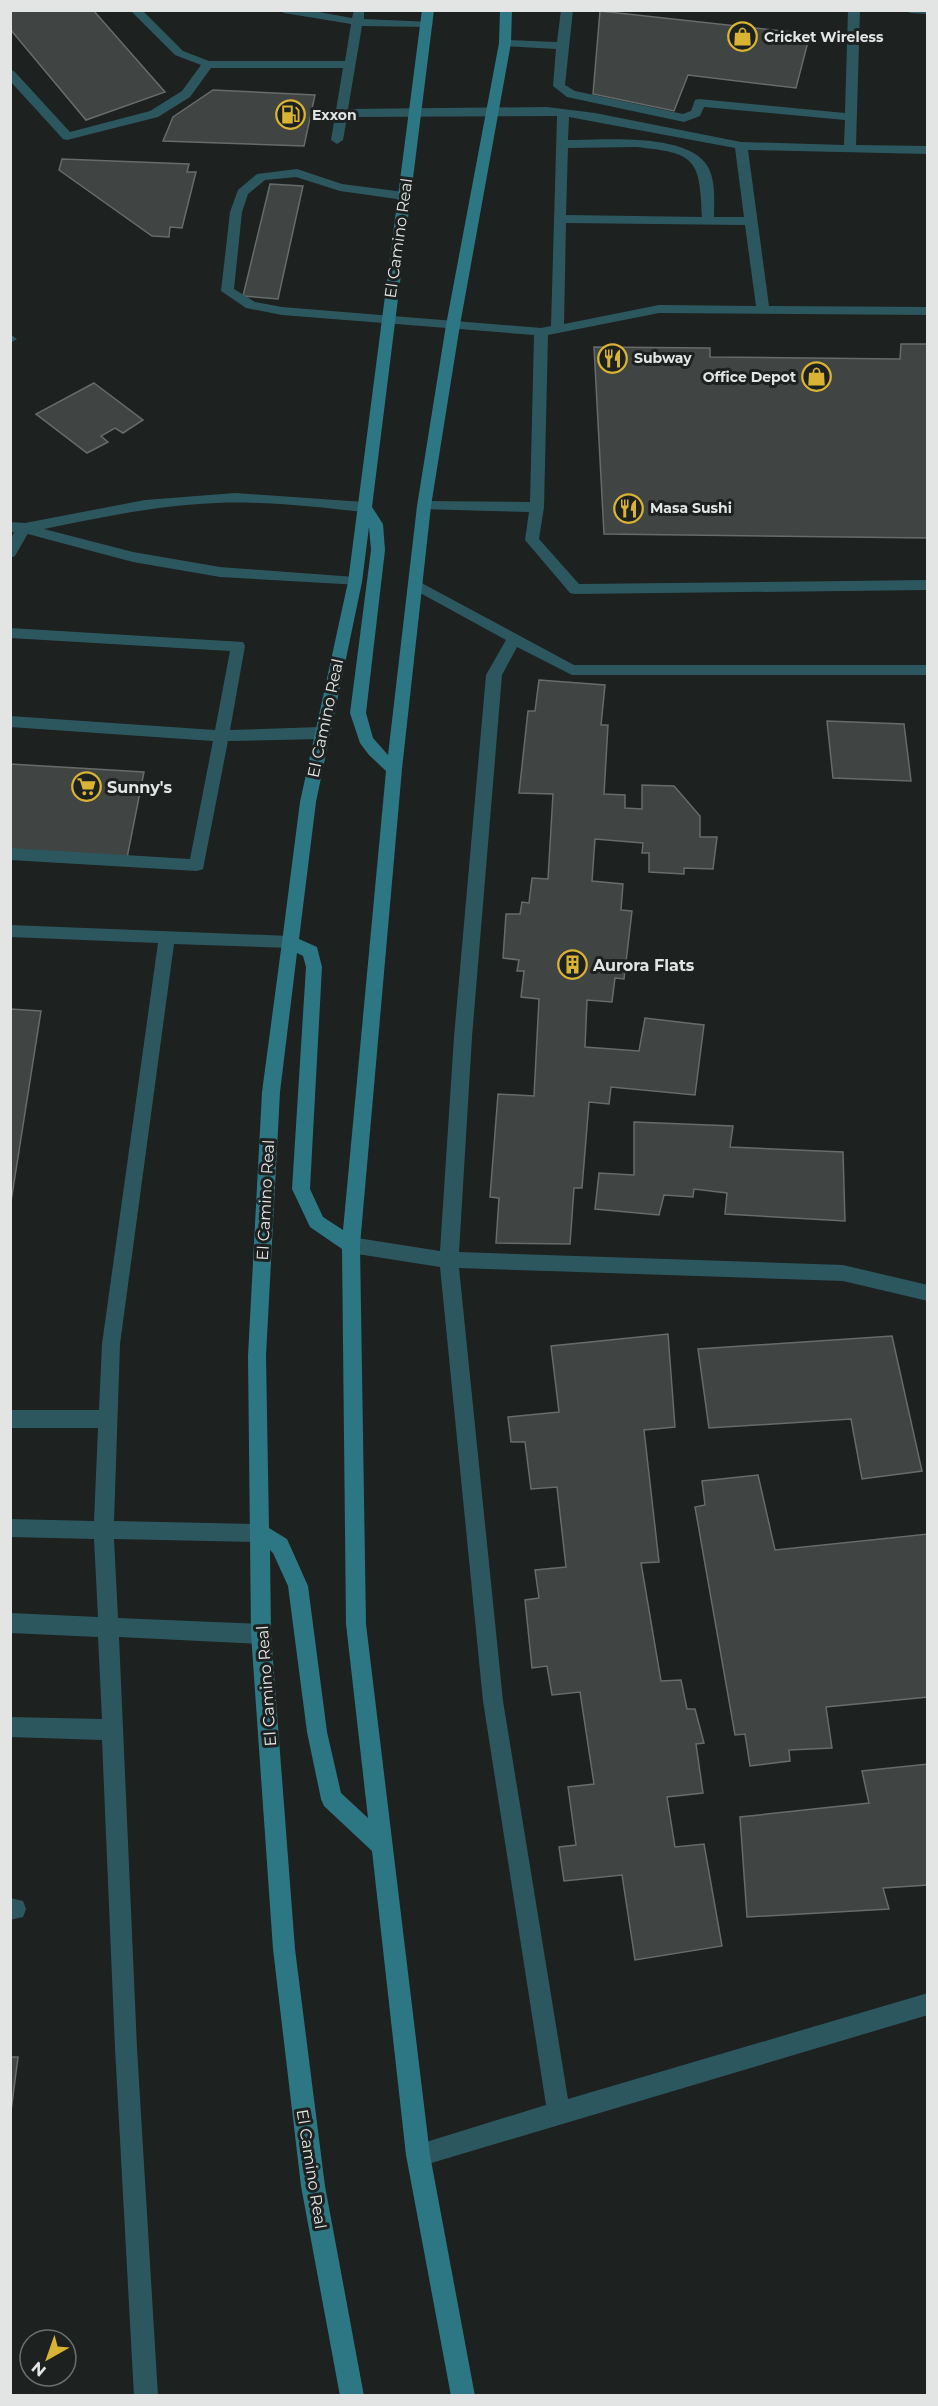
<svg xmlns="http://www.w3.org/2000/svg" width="938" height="2406" viewBox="0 0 938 2406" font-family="Montserrat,sans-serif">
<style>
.building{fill:#404442;stroke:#676b69;stroke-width:1.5}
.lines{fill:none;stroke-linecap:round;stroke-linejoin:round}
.lane{fill:#2d575f;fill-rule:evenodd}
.street{fill:#2d575f;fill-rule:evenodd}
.secondary{fill:#2d7683;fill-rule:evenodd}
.labels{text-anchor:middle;stroke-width:6;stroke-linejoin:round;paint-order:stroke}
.far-poi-label{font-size:14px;font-weight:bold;fill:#e3e5e5;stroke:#1d2120;text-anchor:start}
.street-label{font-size:16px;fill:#e3e5e5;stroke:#1d2120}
.poi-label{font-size:16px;font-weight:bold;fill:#e3e5e5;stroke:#1d2120;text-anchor:start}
</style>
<rect width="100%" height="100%" fill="#1d2120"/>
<path class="building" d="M 10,10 L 93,10 L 165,92 L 86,120 L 10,29 Z
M 600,11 L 810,34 L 796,88 L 688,75 L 674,111 L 593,94 Z
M 213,90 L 315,95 L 304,146 L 163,141 L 173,117 Z
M 62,159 L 189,164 L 187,172 L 196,172 L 182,228 L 170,227 L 169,237 L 152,236 L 59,170 Z
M 270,184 L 303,186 L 278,299 L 243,296 Z
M 901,344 L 928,344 L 928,538 L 604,534 L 594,347 L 710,348 L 710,357 L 900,359 Z
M 94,383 L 143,420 L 123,433 L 115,428 L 101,436 L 108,442 L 87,453 L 36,414 Z
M 539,680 L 605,685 L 601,725 L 608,725 L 604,794 L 625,795 L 625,808 L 642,809 L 642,785 L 674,786 L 700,816 L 700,837 L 717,837 L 713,869 L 684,868 L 684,874 L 649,872 L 649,853 L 642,853 L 643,843 L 595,839 L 592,881 L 623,884 L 621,910 L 632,911 L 624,979 L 615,978 L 612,1002 L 587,1000 L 585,1047 L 639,1051 L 645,1018 L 704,1025 L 695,1095 L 611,1087 L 609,1104 L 589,1102 L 582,1188 L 574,1188 L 570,1244 L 496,1243 L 499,1198 L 490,1197 L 498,1094 L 534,1096 L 539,999 L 521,997 L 524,971 L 517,971 L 519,960 L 503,958 L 506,914 L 520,914 L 522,902 L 529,903 L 532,878 L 548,879 L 553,794 L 519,793 L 528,711 L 535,711 Z
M 827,721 L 904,724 L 911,781 L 833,778 Z
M 10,764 L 144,772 L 127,858 L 10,851 Z
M 10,1009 L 41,1011 L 10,1208 Z
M 634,1122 L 733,1126 L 730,1147 L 843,1152 L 845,1221 L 725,1214 L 727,1193 L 694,1189 L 693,1197 L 664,1195 L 659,1215 L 595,1209 L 599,1173 L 634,1175 Z
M 668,1334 L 675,1427 L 644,1430 L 659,1562 L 641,1563 L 661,1681 L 681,1680 L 687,1709 L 695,1709 L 704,1743 L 696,1744 L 703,1793 L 667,1797 L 675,1847 L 704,1844 L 722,1946 L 635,1960 L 622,1875 L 564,1881 L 559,1847 L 576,1845 L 568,1787 L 594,1784 L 580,1692 L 552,1695 L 547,1666 L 532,1668 L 525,1600 L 539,1598 L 535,1570 L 566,1567 L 557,1487 L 531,1489 L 525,1442 L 511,1442 L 508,1417 L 559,1412 L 551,1346 Z
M 892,1336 L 922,1471 L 862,1479 L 851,1419 L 709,1428 L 698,1349 Z
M 758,1475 L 775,1550 L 928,1534 L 928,1697 L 826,1707 L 832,1748 L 789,1750 L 790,1761 L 750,1766 L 745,1734 L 735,1735 L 695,1507 L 705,1505 L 702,1481 Z
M 928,1764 L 928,1885 L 883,1888 L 889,1909 L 747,1917 L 740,1817 L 869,1803 L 862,1771 Z
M 10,2057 L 18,2057 L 10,2119 Z"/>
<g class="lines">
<path class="lane" d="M 130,10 L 142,10 L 183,51 L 209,61 L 345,61 L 351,24 L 284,13 L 279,10 L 308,10 L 352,18 L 354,10 L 364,10 L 364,19 L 431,22 L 433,24 L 427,27 L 362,26 L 348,109 L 547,107 L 595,113 L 741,142 L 844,145 L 845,120 L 704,107 L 700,116 L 684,122 L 567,97 L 553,86 L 556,49 L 505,46 L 499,43 L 505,40 L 557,42 L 561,10 L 573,10 L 565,85 L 575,91 L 683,114 L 691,111 L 695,100 L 699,99 L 845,113 L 848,10 L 860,10 L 856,145 L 928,146 L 928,154 L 748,150 L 769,306 L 928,307 L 928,315 L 659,313 L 548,335 L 544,507 L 539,539 L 579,584 L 928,580 L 928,590 L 575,594 L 570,593 L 525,540 L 529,512 L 419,509 L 417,506 L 419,503 L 424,501 L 530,502 L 534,335 L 282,315 L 246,308 L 221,291 L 230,212 L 238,190 L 257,174 L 297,169 L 342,184 L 404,192 L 410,196 L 404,200 L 340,191 L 296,177 L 265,180 L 248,194 L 242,212 L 234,289 L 255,302 L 282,307 L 541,328 L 551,326 L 557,116 L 347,117 L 343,140 L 337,144 L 331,140 L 343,68 L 211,68 L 190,97 L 158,117 L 67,140 L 63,139 L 10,81 L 10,70 L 14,71 L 70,132 L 150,111 L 182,91 L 201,65 L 175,55 ZM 569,117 L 735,148 L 744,217 L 714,217 C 714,201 716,182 708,167 C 689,132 603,140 568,140 ZM 636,147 C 695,153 700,158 702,217 L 566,215 L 568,148 ZM 566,223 L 745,225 L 756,306 L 659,305 L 564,324 Z
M 905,10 L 928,10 L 928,14 L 910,13 Z
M 10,334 L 17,339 L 10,343 Z
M 24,523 L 31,528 L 15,556 L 10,558 L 10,539 L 19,525 Z
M 416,580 L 574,665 L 928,665 L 928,675 L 572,675 L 517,647 L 502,675 L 472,1037 L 459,1252 L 843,1265 L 928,1285 L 928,1301 L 843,1281 L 459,1268 L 503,1701 L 568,2099 L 928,1993 L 928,2015 L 418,2167 L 410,2163 L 406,2155 L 410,2147 L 546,2105 L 483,1701 L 440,1267 L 351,1253 L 345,1250 L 342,1245 L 345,1240 L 351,1237 L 440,1251 L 454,1037 L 486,675 L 506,640 L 411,588 L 409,585 Z
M 10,628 L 243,642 L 245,646 L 230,730 L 321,727 L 326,729 L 329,733 L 326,737 L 321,739 L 228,741 L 203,869 L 197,871 L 10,860 L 10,848 L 190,859 L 213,741 L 10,727 L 10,716 L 215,730 L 230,651 L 10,638 Z
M 10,925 L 290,936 L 296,937 L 298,942 L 296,947 L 290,948 L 174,944 L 120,1344 L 114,1521 L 260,1524 L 267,1527 L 270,1533 L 267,1539 L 260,1542 L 114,1539 L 118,1618 L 261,1624 L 268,1627 L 271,1634 L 268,1641 L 261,1644 L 119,1637 L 137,2048 L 158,2396 L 134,2396 L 115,2048 L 102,1740 L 10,1737 L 10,1717 L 102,1719 L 98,1637 L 10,1633 L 10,1613 L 98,1617 L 94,1539 L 10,1537 L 10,1519 L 94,1521 L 98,1428 L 10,1428 L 10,1410 L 99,1410 L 102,1344 L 158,943 L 10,937 Z
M 10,1898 L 23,1901 L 26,1909 L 23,1917 L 10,1920 Z"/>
<path class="street" d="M 235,493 L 364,502 L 371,507 L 364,512 C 315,507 266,501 217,503 C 159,505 102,517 44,529 L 133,552 L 220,567 L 355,577 L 362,582 L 360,585 L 220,577 L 133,562 L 24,533 L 10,532 L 10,522 L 25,523 L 145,500 Z"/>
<path class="secondary" d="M 422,10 L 434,10 L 372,507 L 383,524 L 385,550 L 366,713 L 373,738 L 388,755 L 417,506 L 446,325 L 499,43 L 500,10 L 512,10 L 511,43 L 460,325 L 431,506 L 402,769 L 360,1245 L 366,1624 L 430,2155 L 475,2396 L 451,2396 L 406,2155 L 372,1851 L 324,1806 L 321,1799 L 307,1732 L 288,1586 L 273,1553 L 270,1550 L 271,1634 L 295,1949 L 325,2186 L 364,2396 L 340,2396 L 301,2186 L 273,1949 L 251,1634 L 248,1356 L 262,1092 L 282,942 L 300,802 L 348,582 ZM 369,527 L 371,550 L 350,713 L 360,743 L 369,755 L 386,771 L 343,1230 L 323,1217 L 310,1189 L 322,967 L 317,947 L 299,939 L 316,802 L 362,582 ZM 297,953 L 303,956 L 306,967 L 292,1189 L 310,1227 L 342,1249 L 346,1624 L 368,1818 L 341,1793 L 327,1732 L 308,1586 L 287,1539 L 269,1528 L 266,1356 L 280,1092 Z"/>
</g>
<defs>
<symbol id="shop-ring" viewBox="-11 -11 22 22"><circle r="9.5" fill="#1d2120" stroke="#d9b434" stroke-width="1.5"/><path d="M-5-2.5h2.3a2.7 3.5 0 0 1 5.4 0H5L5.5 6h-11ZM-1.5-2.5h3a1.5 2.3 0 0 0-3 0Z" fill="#d9b434"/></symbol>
<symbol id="fuel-ring" viewBox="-11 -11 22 22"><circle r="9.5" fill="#1d2120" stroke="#d9b434" stroke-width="1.5"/><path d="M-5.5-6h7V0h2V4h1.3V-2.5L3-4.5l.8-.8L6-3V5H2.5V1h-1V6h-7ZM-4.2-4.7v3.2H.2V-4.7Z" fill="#d9b434"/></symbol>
<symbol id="restaurant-ring" viewBox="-11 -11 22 22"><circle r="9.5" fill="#1d2120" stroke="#d9b434" stroke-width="1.5"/><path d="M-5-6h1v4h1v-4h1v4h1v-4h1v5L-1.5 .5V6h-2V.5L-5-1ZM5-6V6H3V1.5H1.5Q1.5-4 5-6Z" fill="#d9b434"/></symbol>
<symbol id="supermarket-ring" viewBox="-11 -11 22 22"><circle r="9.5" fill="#1d2120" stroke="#d9b434" stroke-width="1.5"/><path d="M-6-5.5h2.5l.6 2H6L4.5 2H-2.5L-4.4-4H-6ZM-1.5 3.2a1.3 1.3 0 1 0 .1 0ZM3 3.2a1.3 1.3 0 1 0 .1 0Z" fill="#d9b434"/></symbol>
<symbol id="building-ring" viewBox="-11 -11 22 22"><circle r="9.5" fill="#1d2120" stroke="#d9b434" stroke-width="1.5"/><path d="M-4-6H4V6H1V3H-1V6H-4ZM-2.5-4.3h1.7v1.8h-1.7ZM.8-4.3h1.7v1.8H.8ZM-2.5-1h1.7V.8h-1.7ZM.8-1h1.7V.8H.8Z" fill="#d9b434"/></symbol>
</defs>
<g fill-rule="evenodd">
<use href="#shop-ring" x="726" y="20" width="33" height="33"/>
<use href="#fuel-ring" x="274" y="98" width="33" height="33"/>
<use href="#restaurant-ring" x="596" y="342" width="33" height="33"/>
<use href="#shop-ring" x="800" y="360" width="33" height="33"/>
<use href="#restaurant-ring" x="612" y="492" width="33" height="33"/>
<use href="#supermarket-ring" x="70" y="770" width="33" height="33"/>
<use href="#building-ring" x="556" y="948" width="33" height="33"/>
</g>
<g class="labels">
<g class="far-poi-label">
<text x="764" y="42">Cricket Wireless</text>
<text x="312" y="120">Exxon</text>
<text x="634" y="363">Subway</text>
<text x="796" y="382" text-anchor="end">Office Depot</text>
<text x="650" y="513">Masa Sushi</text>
</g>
<g class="street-label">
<text transform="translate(398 238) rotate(-82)" y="6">El Camino Real</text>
<text transform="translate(325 718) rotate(-78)" y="6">El Camino Real</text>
<text transform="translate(265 1200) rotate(-87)" y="6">El Camino Real</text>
<text transform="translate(266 1686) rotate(-94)" y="6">El Camino Real</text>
<text transform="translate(312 2169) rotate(81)" y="6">El Camino Real</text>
</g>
<g class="poi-label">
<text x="107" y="793">Sunny's</text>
<text x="593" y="971">Aurora Flats</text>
</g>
</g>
<rect width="938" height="2406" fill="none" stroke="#e3e5e5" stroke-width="24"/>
<g transform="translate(48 2358) rotate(220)"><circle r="28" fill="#1d2120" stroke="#6c6f6f" stroke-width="1.5"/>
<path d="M0-4.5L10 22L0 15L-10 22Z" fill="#d9b434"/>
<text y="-9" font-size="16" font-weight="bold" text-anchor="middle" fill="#e3e5e5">N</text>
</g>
</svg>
